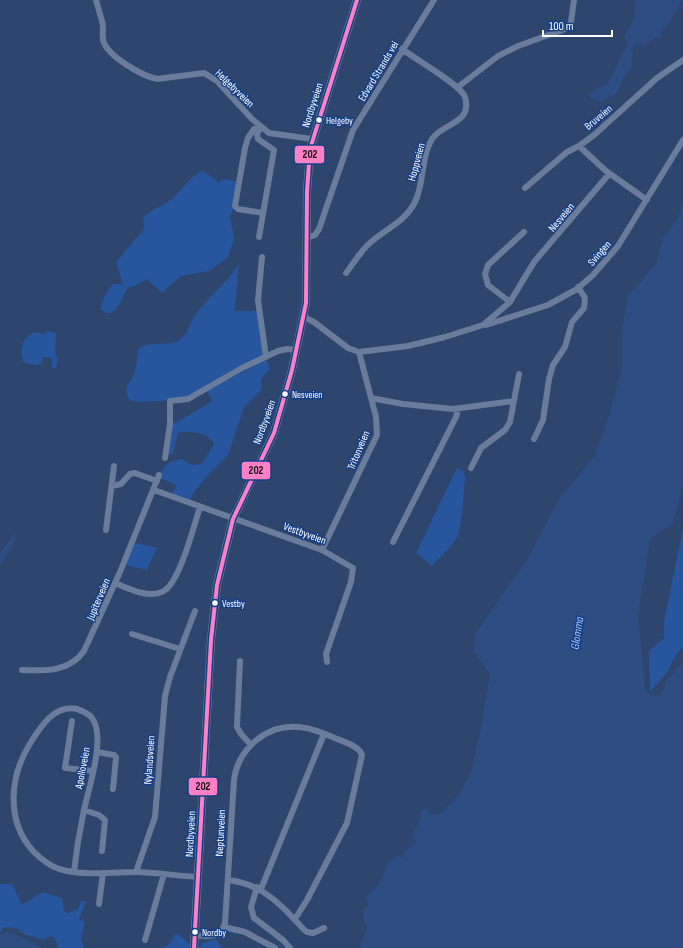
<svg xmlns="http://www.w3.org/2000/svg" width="683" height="948" viewBox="0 0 683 948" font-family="'Sofia Sans Condensed',sans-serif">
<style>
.green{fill:#27559e}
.water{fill:#2e4d82}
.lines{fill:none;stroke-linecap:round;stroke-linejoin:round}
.minor{stroke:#6a7c9b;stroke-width:6}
.major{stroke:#7485a0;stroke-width:8}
.bus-1-casing{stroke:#143f87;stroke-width:7}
.bus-1{stroke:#ff80c5;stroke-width:4}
.bus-dot{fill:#fff;stroke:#143f87;stroke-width:1.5}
.labels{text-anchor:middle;stroke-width:3;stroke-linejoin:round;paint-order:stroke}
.bus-label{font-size:10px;fill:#fff;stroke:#143f87;text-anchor:start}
.street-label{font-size:11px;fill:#fff;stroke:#143f87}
.water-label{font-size:12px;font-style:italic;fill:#a5c5f7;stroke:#143f87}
.line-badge{stroke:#143f87;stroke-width:1.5}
.pale-badge-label{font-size:11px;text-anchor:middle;font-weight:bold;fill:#111}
</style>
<rect width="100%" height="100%" fill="#2e456d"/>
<path class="green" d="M 202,171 L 215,179 L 219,183 L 222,179 L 237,181 L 232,214 L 230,215 L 234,240 L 228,257 L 209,271 L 181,276 L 162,293 L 147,279 L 135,286 L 127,288 C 123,297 114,324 101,309 C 101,301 107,290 113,284 L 123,284 L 116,262 L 144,229 L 143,217 C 152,209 166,205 174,197 C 183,188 190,177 202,171 Z
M 239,263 L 235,311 L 258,311 L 266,357 L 184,400 L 139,402 L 129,400 C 122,385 131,384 135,371 C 137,364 137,357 138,349 C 149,341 164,346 176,342 C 186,338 189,325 194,317 C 207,297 228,283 239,263 Z
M 47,331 L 56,333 L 55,353 L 58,359 L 56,368 L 52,368 L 52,358 L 43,357 L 42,364 L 37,364 L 37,366 L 23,362 C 20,348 21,338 35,332 L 45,334 Z
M 266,359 L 270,369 L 261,379 L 262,389 L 244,407 L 228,455 L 206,477 L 194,492 L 190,501 L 172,495 L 176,485 L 159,478 C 165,464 166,462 182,459 L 192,465 L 202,464 L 214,444 C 207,431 192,432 178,432 L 173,454 L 166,454 L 172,425 L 212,401 L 207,391 Z
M 457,468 L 464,471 L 465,478 C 464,490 462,525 458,535 C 453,547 440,556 432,566 L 416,553 Z
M 683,529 L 683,648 L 676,654 L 668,671 L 650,692 L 649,651 L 664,638 L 664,621 Z
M 135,543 L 157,548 L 147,570 L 125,565 Z
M 0,884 L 12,884 L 22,905 L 42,892 L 62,898 L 64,911 L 68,913 L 78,909 L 81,901 L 86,902 L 79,919 L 85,922 L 81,940 L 84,948 L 59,948 L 54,937 L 51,936 L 43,940 L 24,934 L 18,929 L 9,927 L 2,928 L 2,932 L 0,932 Z
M 176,933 L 190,944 L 191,948 L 163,948 L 168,945 Z
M 216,939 L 222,948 L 197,948 L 203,943 Z"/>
<path class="water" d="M 636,0 L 683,0 L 667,26 L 663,27 L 661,36 L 648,42 L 644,46 L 637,44 L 633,47 L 631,69 L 623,79 L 617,94 L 601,102 L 590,98 L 588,95 L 596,88 L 607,84 C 616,70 619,58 628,44 L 624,38 L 633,20 Z
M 683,205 L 683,484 L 673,523 L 650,539 L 638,617 L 646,692 L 652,696 L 661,695 L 667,680 L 683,662 L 683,948 L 360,948 L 367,927 L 363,920 L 363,910 L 368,906 L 366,896 L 379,884 L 388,862 L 398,856 L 404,857 L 403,853 L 416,842 L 412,837 L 421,818 L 420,811 L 425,808 L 431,815 L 440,814 L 458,796 L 471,773 L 480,732 L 490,674 L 473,651 L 476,632 L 527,560 L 559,499 L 594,457 L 610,413 L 622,367 L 622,329 L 628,296 L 657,262 L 663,238 L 677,219 Z
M 16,533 L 15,541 L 0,566 L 0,552 Z
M 8,932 L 28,940 L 42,948 L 0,948 L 0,934 Z"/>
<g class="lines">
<path class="minor" d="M 96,0 C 98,7 100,14 102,21 C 104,27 102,34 103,40 C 107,56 142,76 157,79 L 204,73 L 217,81 L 252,119 L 269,133 L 312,139
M 458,87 L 498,56 L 518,46 L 568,28 L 571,22 L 574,0
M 261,127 L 254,129 L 248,138 L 245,148 L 235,206 L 238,209 L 263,213
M 579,146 L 606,171 L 647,200
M 525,188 L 567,152 L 579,146 L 594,135 L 657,78 L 683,60
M 259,237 L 274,150 L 258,139 L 257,134 L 261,127
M 307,238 L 315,235 L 319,229 L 353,130 L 434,0
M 262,257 L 258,300 L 266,357
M 346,273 C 354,263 361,250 371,242 C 386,229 404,222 414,204 C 425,184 420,159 432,139 C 442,123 473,124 465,97 C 461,85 415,59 402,49
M 510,302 L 488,285 L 485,274 L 488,265 L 524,232
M 304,317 L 314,322 L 348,348 L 359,352 L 408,346 L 445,337 L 483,325 L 510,302 L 534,262 L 609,174
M 486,325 L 548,305 L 577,289 L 593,275 L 618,246 L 683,140
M 371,398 L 403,404 L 453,409 L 514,401
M 534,439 L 543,420 L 549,379 L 553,365 L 565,347 L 572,322 L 584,308 L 585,298 L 578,287
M 165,458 L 170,424 L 170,401 L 188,399 L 242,368 L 278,351 L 287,349 L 297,350
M 471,468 L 481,448 L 505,430 L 510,422 L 519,374
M 112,486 L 121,484 L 130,474 L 135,473 L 157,481
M 154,490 L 322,550 L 353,568 L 351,582 L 326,654 L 327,662
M 106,530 L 114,466
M 393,542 L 456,417 L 458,409
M 322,550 L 377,435 L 376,417 L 359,352
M 115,583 C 129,589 147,598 162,592 C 179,586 194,525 200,507
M 132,634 L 180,649
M 240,661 L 237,727 L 241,734 L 251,745
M 22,670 C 46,671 69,672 84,651 L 120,572 L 159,475
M 72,721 L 65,768 L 93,771
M 97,752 L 114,755 L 116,757 L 113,789
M 84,810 L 99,815 L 105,820 L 102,851
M 74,872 C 76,853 79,834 83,815 C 87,792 107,738 92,718 C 89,713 82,711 77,709 C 55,704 41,726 31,742 C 10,775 5,820 33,851 C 41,859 52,868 63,870 C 87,876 111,872 135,872 C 156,872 177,876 198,877
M 136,872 L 155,817 L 165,696 L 170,677 L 195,611
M 228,880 C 256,883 275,898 294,919 C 299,923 302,929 307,932 L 313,933 L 324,928
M 257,887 L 251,907 L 254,918 L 283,940 L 290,948
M 261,889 L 324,734
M 99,904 L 103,873
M 224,927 L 245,932 L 275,948
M 195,935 C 207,937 221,938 225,923 L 234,780 C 238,749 266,724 299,727 C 312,728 326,734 337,739 C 345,742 360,747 362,755 L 347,823 L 307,900 L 295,919
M 145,940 L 164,874"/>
<path class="major" d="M 194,948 L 211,640 L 217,585 L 233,519 L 274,433 L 292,370 L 306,303 L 307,192 L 310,149 L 357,0"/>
<defs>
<path id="bus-1" d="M 194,948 L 211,640 L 217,585 L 233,519 L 274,433 L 292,370 L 306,303 L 307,192 L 310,149 L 357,0"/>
</defs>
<use href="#bus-1" class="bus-1-casing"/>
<use href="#bus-1" class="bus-1"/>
</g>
<g class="bus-dot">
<circle cx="319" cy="120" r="3.5"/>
<circle cx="285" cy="394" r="3.5"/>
<circle cx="215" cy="603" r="3.5"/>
<circle cx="195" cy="932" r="3.5"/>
</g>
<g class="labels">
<g class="bus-label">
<text x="326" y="124">Helgeby</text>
<text x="292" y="398">Nesveien</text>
<text x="222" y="607">Vestby</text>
<text x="202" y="936">Nordby</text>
</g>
<g class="street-label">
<text transform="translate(378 71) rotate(-59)" y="4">Edvard Strands vei</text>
<text transform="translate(235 88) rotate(44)" y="4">Helgebyveien</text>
<text transform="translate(312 105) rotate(-72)" y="4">Nordbyveien</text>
<text transform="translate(598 117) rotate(-40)" y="4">Bruveien</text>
<text transform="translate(416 162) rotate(-75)" y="4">Hoppveien</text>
<text transform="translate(561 217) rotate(-50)" y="4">Nesveien</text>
<text transform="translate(599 253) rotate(-49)" y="4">Svingen</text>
<text transform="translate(264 422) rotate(-70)" y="4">Nordbyveien</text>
<text transform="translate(358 450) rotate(-67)" y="4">Tritonveien</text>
<text transform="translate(305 533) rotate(20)" y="4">Vestbyveien</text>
<text transform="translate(98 599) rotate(-67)" y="4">Jupiterveien</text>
<text transform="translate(149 760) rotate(-86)" y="4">Nylandsveien</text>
<text transform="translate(82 768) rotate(-79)" y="4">Apolloveien</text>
<text transform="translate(220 833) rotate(-87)" y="4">Neptunveien</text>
<text transform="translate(190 834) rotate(-87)" y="4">Nordbyveien</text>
</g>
<g class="water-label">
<text transform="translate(577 633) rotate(-81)" y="4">Glomma</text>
</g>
</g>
<g class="line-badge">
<rect x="294" y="145" width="31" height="19" rx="4" fill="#ff80c5"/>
<rect x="241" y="461" width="30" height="19" rx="4" fill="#ff80c5"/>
<rect x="188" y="777" width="30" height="19" rx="4" fill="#ff80c5"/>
</g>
<g class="pale-badge-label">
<text x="310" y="158">202</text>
<text x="256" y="474">202</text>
<text x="203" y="790">202</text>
</g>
<path d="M543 30v6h69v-6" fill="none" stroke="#ffffff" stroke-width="2"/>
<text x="549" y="30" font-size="12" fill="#ffffff" stroke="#143f87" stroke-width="3" paint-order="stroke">100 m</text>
</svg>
